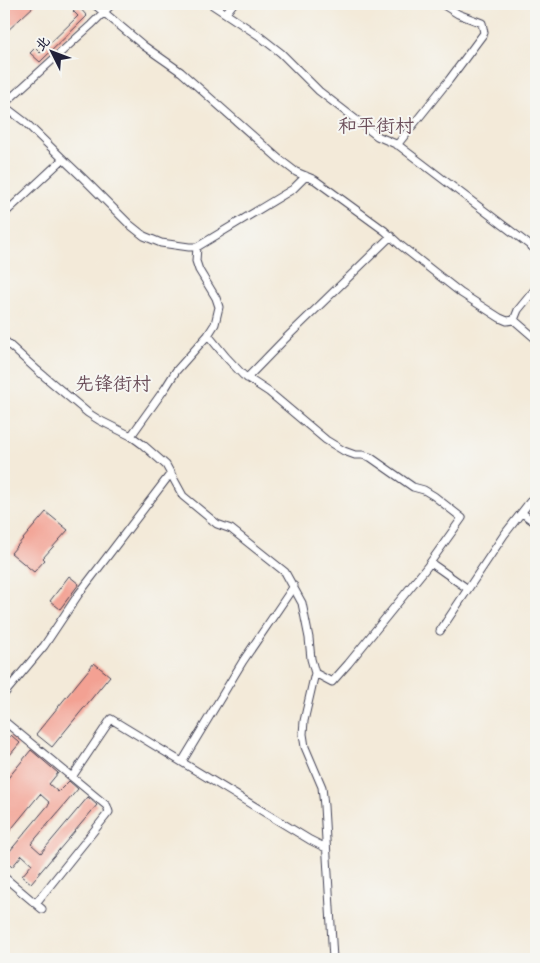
<svg xmlns="http://www.w3.org/2000/svg" width="540" height="963" viewBox="0 0 540 963" font-family="'Patrick Hand','LXGW WenKai TC',sans-serif">
<style>
.building{fill:#f3a193}
.lines{fill:none;stroke-linecap:round;stroke-linejoin:round}
.street-casing{stroke:#414053;stroke-width:9}
.street{stroke:#fff;stroke-width:7}
.labels{text-anchor:middle;stroke-width:4;stroke-linejoin:round;paint-order:stroke}
.quarter-label{font-size:19px;fill:#6b4e5a;stroke:#f6f6f2}
</style>
<rect width="100%" height="100%" fill="#f6f6f2"/>
<filter id="ink" filterUnits="userSpaceOnUse"><feTurbulence type="fractalNoise" baseFrequency=".02" numOctaves="2"/><feDisplacementMap in="SourceGraphic" scale="10" xChannelSelector="R" yChannelSelector="G"/><feConvolveMatrix kernelMatrix="1 2 1 2 8 2 1 2 1" color-interpolation-filters="sRGB"/></filter>
<filter id="wash" filterUnits="userSpaceOnUse"><feTurbulence type="fractalNoise" baseFrequency=".0096" numOctaves="4" result="noise"/><feDisplacementMap in="SourceGraphic" scale="20" xChannelSelector="R" yChannelSelector="G"/><feGaussianBlur stdDeviation="1.12" result="paint"/><feColorMatrix in="noise" values="0 0 0 0 0 0 0 0 0 0 0 0 0 0 0 0 0 1.4 0 .05"/><feComposite in="paint" operator="in"/></filter>
<g filter="url(#wash)">
<rect width="100%" height="100%" fill="#f3ead9"/>
<g id="blocks">
<path class="building" d="M 8,4 L 36,4 L 4,34 L 4,8 Z
M 78,6 L 87,16 L 40,62 L 30,53 L 35,48 L 40,53 L 78,16 L 73,11 Z
M 46,512 L 68,530 L 43,558 L 45,560 L 34,572 L 11,553 Z
M 69,576 L 79,584 L 60,609 L 50,601 Z
M 94,663 L 110,676 L 52,747 L 36,734 Z
M 11,735 L 20,743 L 4,762 L 4,744 Z
M 31,750 L 58,773 L 49,784 L 58,792 L 69,781 L 78,789 L 31,844 L 41,853 L 88,797 L 97,805 L 31,883 L 22,876 L 32,864 L 22,855 L 12,867 L 4,860 L 4,858 L 50,803 L 40,794 L 4,838 L 4,783 Z"/>
</g>
</g>
<g filter="url(#ink)">
<use href="#blocks" fill-opacity="0" stroke="#414053" stroke-width="1"/>
<g class="lines">
<defs>
<path id="street" d="M 94,4 L 144,46 L 181,72 L 279,159 L 296,172 L 315,180 L 385,231 L 400,245 L 461,293 L 500,318 L 507,321 L 514,320 L 536,339
M 211,4 L 258,35 L 281,53 L 319,91 L 377,136 L 398,145 L 536,250
M 226,13 L 233,4
M 4,104 L 91,25 L 112,4
M 4,106 L 25,122 L 63,159 L 84,179 L 129,224 L 144,236 L 161,243 L 189,247 L 197,247 L 293,189 L 306,176
M 397,145 L 449,80 L 484,33 L 482,23 L 458,14 L 442,4
M 4,214 L 63,159
M 514,320 L 518,310 L 536,288
M 208,335 L 226,357 L 243,375 L 269,392 L 326,440 L 344,451 L 355,455 L 362,455 L 370,457 L 413,487 L 424,490 L 434,496 L 462,518 L 427,567 L 348,664 L 332,682 L 315,673
M 4,340 L 38,371 L 88,413 L 99,420 L 131,436 L 142,444 L 166,465 L 183,496 L 217,524 L 231,529 L 285,572 L 302,603 L 309,638 L 311,659 L 315,673 L 304,721 L 303,734 L 305,747 L 322,787 L 324,806 L 333,959
M 247,378 L 284,340 L 391,236
M 131,436 L 166,387 L 176,371 L 208,335 L 215,324 L 219,307 L 216,298 L 199,270 L 196,261 L 197,247
M 522,513 L 536,523
M 431,563 L 468,589
M 440,631 L 504,535 L 536,494
M 4,694 L 44,646 L 78,595 L 171,473
M 4,721 L 107,806 L 109,812 L 36,903
M 182,762 L 243,661 L 294,586
M 72,777 L 111,719 L 310,840 L 326,848
M 4,877 L 42,909"/>
</defs>
<use href="#street" class="street-casing"/>
<use href="#street" class="street"/>
</g>
</g>
<g class="labels">
<g class="quarter-label">
<text x="376" y="132">和平街村</text>
<text x="113" y="390">先锋街村</text>
</g>
</g>
<rect width="540" height="963" fill="none" stroke="#f6f6f2" stroke-width="20"/>
<g transform="translate(52 52) rotate(312)" stroke="#f6f6f2" stroke-width="4" paint-order="stroke">
<path d="M0-4L9 19L0 12L-9 19Z" fill="#22223b"/>
<text y="-8" font-size="14" font-weight="bold" text-anchor="middle" fill="#22223b">北</text>
</g>
</svg>
